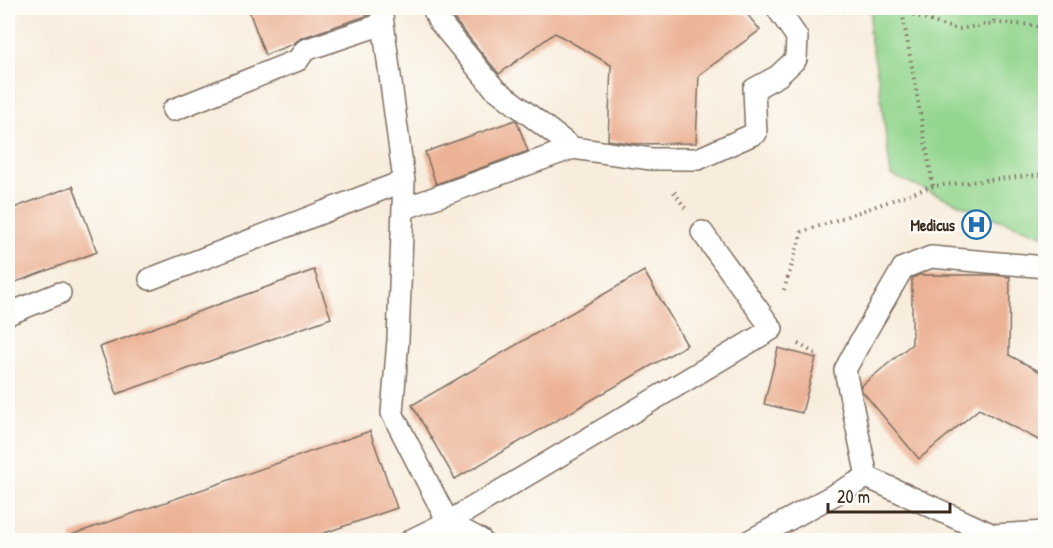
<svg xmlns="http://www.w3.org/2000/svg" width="1053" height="548" viewBox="0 0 1053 548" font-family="'Patrick Hand',sans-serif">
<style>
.green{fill:#93d68e;stroke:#678056;stroke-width:1.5}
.building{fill:#ecb295}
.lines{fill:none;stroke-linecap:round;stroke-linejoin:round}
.service-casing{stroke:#7d6e61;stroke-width:24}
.path{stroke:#7d6e61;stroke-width:4;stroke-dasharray:1.5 4.5;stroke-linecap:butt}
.service{stroke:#fff;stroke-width:21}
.labels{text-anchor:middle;stroke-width:4.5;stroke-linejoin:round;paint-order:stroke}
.poi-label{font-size:16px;font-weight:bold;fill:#3b2a1e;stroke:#fdfcf7;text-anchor:end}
</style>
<rect width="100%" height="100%" fill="#fdfcf7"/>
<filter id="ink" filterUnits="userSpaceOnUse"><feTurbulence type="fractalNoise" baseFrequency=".0167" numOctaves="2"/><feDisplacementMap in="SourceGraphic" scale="12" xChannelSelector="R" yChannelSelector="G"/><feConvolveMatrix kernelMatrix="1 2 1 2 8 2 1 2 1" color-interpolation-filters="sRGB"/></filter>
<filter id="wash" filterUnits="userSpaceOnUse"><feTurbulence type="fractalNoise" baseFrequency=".008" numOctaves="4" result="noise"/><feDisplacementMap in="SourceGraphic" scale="24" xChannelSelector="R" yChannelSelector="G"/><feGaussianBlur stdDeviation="1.35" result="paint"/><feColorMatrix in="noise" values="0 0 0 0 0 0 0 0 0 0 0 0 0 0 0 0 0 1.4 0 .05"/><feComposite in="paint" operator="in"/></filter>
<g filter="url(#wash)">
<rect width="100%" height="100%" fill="#f8eddd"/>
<path class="green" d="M 872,8 L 1045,8 L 1045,236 L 983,214 L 891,175 L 878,76 L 869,32 Z"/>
<g id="blocks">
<path class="building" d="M 248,8 L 369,8 L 369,15 L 301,38 L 293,44 L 265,55 Z
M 447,8 L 742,8 L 760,30 L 699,75 L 696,143 L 635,144 L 608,140 L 611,65 L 555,33 L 499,74 L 449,13 Z
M 515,120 L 517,122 L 528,151 L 436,184 L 425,152 Z
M 73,186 L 97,252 L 8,285 L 8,210 Z
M 314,270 L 331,318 L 117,394 L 100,347 Z
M 644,271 L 687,345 L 455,479 L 412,405 Z
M 919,275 L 994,275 L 1010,277 L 1009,355 L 1046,375 L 1046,444 L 979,409 L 919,459 L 862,391 L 861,386 L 912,344 L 912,278 Z
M 778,348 L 816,358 L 802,413 L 764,404 Z
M 370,431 L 397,508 L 304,540 L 72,540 L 71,535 Z"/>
</g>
</g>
<g filter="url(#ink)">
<use href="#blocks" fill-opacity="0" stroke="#7d6e61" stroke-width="1.5"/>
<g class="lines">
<defs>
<path id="service" d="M 381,8 L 404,181 L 398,340 L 392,413 L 448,522 L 481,540
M 433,8 L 438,20 L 494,88 L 573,148
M 173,110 L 298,60 L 305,50 L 383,24
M 403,209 L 573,148 L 651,159 L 698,159 L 756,133 L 754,89 L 778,76 L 796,59 L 797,37 L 777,8
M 150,279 L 404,181
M 8,314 L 60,293
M 867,477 L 845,370 L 860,342 L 903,268 L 931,257 L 1046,267
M 411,540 L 448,522 L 772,329 L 702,232
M 751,540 L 867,477 L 993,535 L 1046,532"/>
</defs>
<use href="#service" class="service-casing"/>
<path class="path" d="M 905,8 L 902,11 L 933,186 L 1046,174
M 993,8 L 994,23
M 818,12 L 902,11 L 945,26 L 959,29 L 994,23 L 1034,25 L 1046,30
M 674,192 L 685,208
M 784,290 L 802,232 L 933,186
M 798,344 L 818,355"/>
<use href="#service" class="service"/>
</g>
</g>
<defs>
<symbol id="hospital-ring" viewBox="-11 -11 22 22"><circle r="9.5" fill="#fdfcf7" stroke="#1f6fb2" stroke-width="1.5"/><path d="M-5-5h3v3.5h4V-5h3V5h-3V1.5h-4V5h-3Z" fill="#1f6fb2"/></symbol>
</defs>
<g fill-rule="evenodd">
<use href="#hospital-ring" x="960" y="208" width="33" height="33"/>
</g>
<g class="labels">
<g class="poi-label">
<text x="955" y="231">Medicus</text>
</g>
</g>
<rect width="1053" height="548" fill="none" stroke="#fdfcf7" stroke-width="30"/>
<path d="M828 503v9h122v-9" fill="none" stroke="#3b2a1e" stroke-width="3"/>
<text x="837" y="503" font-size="18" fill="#3b2a1e" stroke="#fdfcf7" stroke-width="4.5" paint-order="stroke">20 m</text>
</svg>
